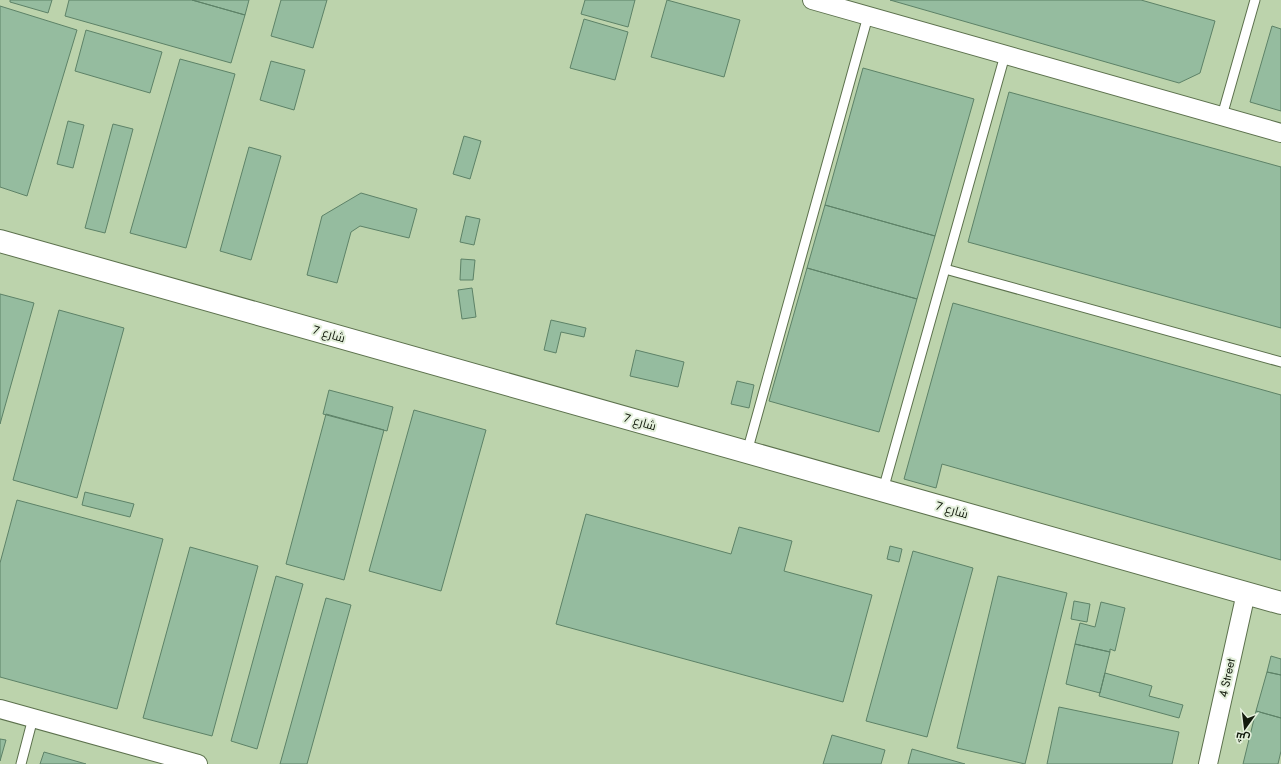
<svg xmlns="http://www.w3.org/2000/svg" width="1281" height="764" viewBox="0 0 1281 764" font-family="Jost,Cairo,sans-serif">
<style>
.building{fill:#95bc9f;stroke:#5d8267}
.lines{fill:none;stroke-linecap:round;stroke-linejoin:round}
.service-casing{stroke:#5c714d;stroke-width:11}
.minor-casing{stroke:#5c714d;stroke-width:20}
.tertiary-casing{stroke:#5c714d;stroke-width:24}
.service{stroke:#fff;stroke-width:9}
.minor{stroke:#fff;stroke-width:18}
.tertiary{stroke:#fff;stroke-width:22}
.labels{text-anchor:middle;stroke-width:4;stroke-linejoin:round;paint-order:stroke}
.street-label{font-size:12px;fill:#131b0d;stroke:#e4f0dc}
</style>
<rect width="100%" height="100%" fill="#bcd3ac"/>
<path class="building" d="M 10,0 L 52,0 L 48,13 L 10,2 Z
M 69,0 L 192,0 L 245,15 L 231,63 L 65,16 Z
M 192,0 L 249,0 L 245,15 Z
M 281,0 L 327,0 L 313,48 L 271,36 Z
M 585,0 L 635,0 L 628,27 L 581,14 Z
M 667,0 L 740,20 L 724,77 L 651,57 Z
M 890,0 L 1141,0 L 1215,21 L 1200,73 L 1179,83 Z
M 0,6 L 77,30 L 27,196 L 0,187 Z
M 584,19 L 628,32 L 615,80 L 570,68 Z
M 1272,26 L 1281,29 L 1281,111 L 1250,102 Z
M 86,30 L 162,52 L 150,93 L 75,71 Z
M 180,59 L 235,74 L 186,248 L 130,233 Z
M 271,61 L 305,70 L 294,110 L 260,100 Z
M 863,68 L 974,99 L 935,236 L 825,205 Z
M 1009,92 L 1281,167 L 1281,328 L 968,242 Z
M 68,121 L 84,125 L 73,168 L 57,164 Z
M 113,124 L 133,129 L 105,233 L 85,228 Z
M 464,136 L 481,141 L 470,179 L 453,174 Z
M 249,147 L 281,156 L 251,260 L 220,251 Z
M 361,193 L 417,209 L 409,238 L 360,226 L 351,232 L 337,283 L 307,275 L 322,216 Z
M 825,205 L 935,236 L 917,299 L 807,268 Z
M 466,216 L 480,219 L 474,245 L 460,242 Z
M 461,259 L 475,260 L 473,280 L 460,280 Z
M 807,268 L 917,299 L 879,432 L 769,401 Z
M 472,288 L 476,317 L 462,319 L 458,290 Z
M 0,294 L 34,303 L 0,424 Z
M 953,303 L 1281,395 L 1281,560 L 942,464 L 936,488 L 904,479 Z
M 59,310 L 124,328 L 77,498 L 13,480 Z
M 551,320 L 586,328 L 584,337 L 561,332 L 556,353 L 544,350 Z
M 636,350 L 684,362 L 678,387 L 630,376 Z
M 737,381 L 754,385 L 749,408 L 731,404 Z
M 329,390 L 393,407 L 387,431 L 323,414 Z
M 414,410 L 486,430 L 441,591 L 369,571 Z
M 326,414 L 384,430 L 344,580 L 286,564 Z
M 85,492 L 134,504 L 130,517 L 82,505 Z
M 17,500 L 163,539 L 117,709 L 0,677 L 0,563 Z
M 586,514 L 731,554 L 739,527 L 792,541 L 784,571 L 872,595 L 843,702 L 556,624 Z
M 890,546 L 902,549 L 899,562 L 887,559 Z
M 190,547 L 258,566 L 212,736 L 143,718 Z
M 913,551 L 973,568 L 927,737 L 866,721 Z
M 276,576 L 303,584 L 257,749 L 231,741 Z
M 998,576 L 1067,593 L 1025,764 L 957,748 Z
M 326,598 L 351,605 L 307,764 L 280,764 Z
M 1074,601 L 1090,604 L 1087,622 L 1071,619 Z
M 1101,602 L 1125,608 L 1115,651 L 1110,649 L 1110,652 L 1075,644 L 1080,623 L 1095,627 Z
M 1075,644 L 1110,652 L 1100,693 L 1066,684 Z
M 1271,656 L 1281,659 L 1281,675 L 1267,672 Z
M 1267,672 L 1281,675 L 1281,718 L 1256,711 Z
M 1105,673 L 1152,686 L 1149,696 L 1183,705 L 1179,718 L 1099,696 Z
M 1059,707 L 1179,732 L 1172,764 L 1047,764 Z
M 1256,711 L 1281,718 L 1281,751 L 1278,764 L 1243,764 Z
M 832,735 L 885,750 L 881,764 L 823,764 Z
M 0,739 L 6,740 L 0,761 Z
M 912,749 L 965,764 L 908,764 Z
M 44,752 L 86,764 L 40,764 Z"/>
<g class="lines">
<defs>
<path id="service" d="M 1222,116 L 1255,0
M 945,269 L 1281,362
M 747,452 L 868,16
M 883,490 L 1005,55
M 21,764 L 33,718"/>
<path id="minor" d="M 812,0 L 1281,133
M 0,709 L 198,764
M 1208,764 L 1246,593"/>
<path id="tertiary" d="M 0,241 L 1281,603"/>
</defs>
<use href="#service" class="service-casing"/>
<use href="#minor" class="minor-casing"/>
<use href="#tertiary" class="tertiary-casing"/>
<use href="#service" class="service"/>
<use href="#minor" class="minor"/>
<use href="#tertiary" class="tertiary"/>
</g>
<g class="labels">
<g class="street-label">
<text transform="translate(329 334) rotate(16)" y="4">شارع 7</text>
<text transform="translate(640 422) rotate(16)" y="4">شارع 7</text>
<text transform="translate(952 510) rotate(16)" y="4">شارع 7</text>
<text transform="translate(1227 678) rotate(-78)" y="4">4 Street</text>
</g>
</g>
<g transform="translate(1245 728) rotate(194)" stroke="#e4f0dc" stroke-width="3" paint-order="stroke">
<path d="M0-3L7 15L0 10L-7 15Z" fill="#131b0d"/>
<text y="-6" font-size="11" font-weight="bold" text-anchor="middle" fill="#131b0d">ش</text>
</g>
</svg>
